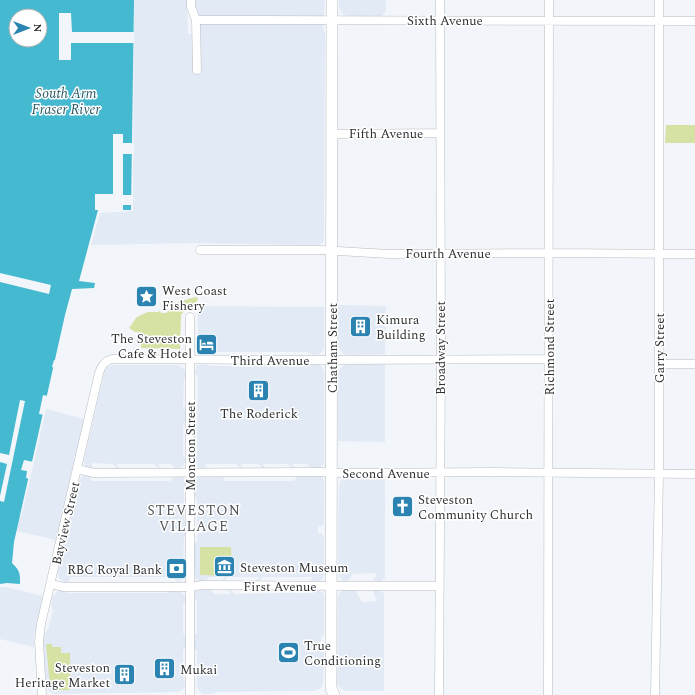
<svg xmlns="http://www.w3.org/2000/svg" width="695" height="695" viewBox="0 0 695 695" font-family="Spectral,serif">
<style>
.built{fill:#e2eaf5}
.green{fill:#d5e2a4}
.water{fill:#45b9cf;fill-rule:evenodd}
.pier{fill:#f2f5fa}
.lines{fill:none;stroke-linecap:round;stroke-linejoin:round}
.street-casing{stroke:#b9bcc1;stroke-width:9}
.secondary-casing{stroke:#b9bcc1;stroke-width:12}
.street{stroke:#fff;stroke-width:8}
.secondary{stroke:#fff;stroke-width:11}
.labels{text-anchor:middle;stroke-width:3;stroke-linejoin:round;paint-order:stroke}
.street-label{font-size:13px;fill:#2f3032;stroke:#fff}
.poi-label{font-size:13px;fill:#2f3032;stroke:#fff;text-anchor:start}
.water-label{font-size:14px;font-style:italic;fill:#2b5b65;stroke:#fff}
.neighbourhood-label{font-size:14px;letter-spacing:1px;fill:#525559;stroke:#fff}
</style>
<rect width="100%" height="100%" fill="#f2f5fa"/>
<path class="built" d="M 134,0 L 187,0 L 188,34 L 200,34 L 195,0 L 325,0 L 323,28 L 325,34 L 324,237 L 323,243 L 317,245 L 197,243 L 91,245 L 100,213 L 133,211 Z
M 339,0 L 386,0 L 386,11 L 381,17 L 347,16 L 343,14 L 341,11 L 339,7 Z
M 338,305 L 386,306 L 385,354 L 348,355 L 344,354 L 341,352 L 338,346 Z
M 198,306 L 324,307 L 324,347 L 322,352 L 319,354 L 314,355 L 306,352 L 209,352 L 202,354 L 199,354 L 197,352 L 195,346 L 198,337 Z
M 249,363 L 269,364 L 275,366 L 306,366 L 316,363 L 319,364 L 322,367 L 324,374 L 324,462 L 323,465 L 319,468 L 312,469 L 307,464 L 293,464 L 292,465 L 295,468 L 293,469 L 288,464 L 263,464 L 263,465 L 265,468 L 264,469 L 259,464 L 242,464 L 241,465 L 243,468 L 242,469 L 236,464 L 206,464 L 205,465 L 207,468 L 207,469 L 203,469 L 199,468 L 196,466 L 194,460 L 197,455 L 198,377 L 195,373 L 196,368 L 198,365 L 203,364 L 212,366 L 243,366 Z
M 346,364 L 385,364 L 385,442 L 338,441 L 338,372 L 342,366 Z
M 113,365 L 177,365 L 180,366 L 185,370 L 186,376 L 184,379 L 183,406 L 186,409 L 186,421 L 183,425 L 183,456 L 186,459 L 186,461 L 183,466 L 179,469 L 176,469 L 171,464 L 159,464 L 159,466 L 160,467 L 160,469 L 154,464 L 117,464 L 117,466 L 119,467 L 118,469 L 113,464 L 92,463 L 92,465 L 93,468 L 93,469 L 87,467 L 85,465 L 84,461 L 85,456 L 104,373 L 107,368 L 110,366 Z
M 46,409 L 84,419 L 56,540 L 0,527 L 0,513 L 21,517 Z
M 87,475 L 91,476 L 91,479 L 92,481 L 170,481 L 175,475 L 182,476 L 185,479 L 186,487 L 184,490 L 184,520 L 186,523 L 186,534 L 184,538 L 183,570 L 186,573 L 183,580 L 177,582 L 172,577 L 71,577 L 68,582 L 64,582 L 61,580 L 59,578 L 58,573 L 78,482 L 82,477 Z
M 320,475 L 324,480 L 324,523 L 322,526 L 318,527 L 318,533 L 322,534 L 324,538 L 324,573 L 322,579 L 316,583 L 310,582 L 310,581 L 313,578 L 312,577 L 263,577 L 258,582 L 256,581 L 259,577 L 228,577 L 223,582 L 222,582 L 224,577 L 210,577 L 204,582 L 199,582 L 196,579 L 195,576 L 194,572 L 194,544 L 197,541 L 198,533 L 201,532 L 201,527 L 197,525 L 197,500 L 195,497 L 195,483 L 196,479 L 199,476 L 225,476 L 223,479 L 224,481 L 294,481 L 297,476 Z
M 347,477 L 385,478 L 385,579 L 383,579 L 382,581 L 375,581 L 373,580 L 377,575 L 375,573 L 353,574 L 348,581 L 344,581 L 339,577 L 338,573 L 339,486 L 340,482 L 343,479 Z
M 0,587 L 5,587 L 43,596 L 34,637 L 34,647 L 0,639 Z
M 209,588 L 214,594 L 230,594 L 230,593 L 227,589 L 229,588 L 234,594 L 280,593 L 277,590 L 279,588 L 284,593 L 312,593 L 310,589 L 319,590 L 323,593 L 324,597 L 324,633 L 323,636 L 321,638 L 321,645 L 324,648 L 323,684 L 321,688 L 317,690 L 314,691 L 217,692 L 212,694 L 203,694 L 200,692 L 198,689 L 197,685 L 197,651 L 194,648 L 194,636 L 197,633 L 197,601 L 194,598 L 196,591 L 200,589 Z
M 343,590 L 355,590 L 362,602 L 377,601 L 373,592 L 374,590 L 378,590 L 381,592 L 384,593 L 384,691 L 347,691 L 341,689 L 337,683 L 338,597 L 340,593 Z
M 58,591 L 63,591 L 67,593 L 167,593 L 172,591 L 178,591 L 183,594 L 186,598 L 185,602 L 183,604 L 183,633 L 186,637 L 186,648 L 183,650 L 183,678 L 185,681 L 184,688 L 182,690 L 177,692 L 55,694 L 50,692 L 48,690 L 46,685 L 43,648 L 43,639 L 44,635 L 48,629 L 53,611 L 51,604 L 53,596 Z"/>
<path class="green" d="M 666,125 L 695,125 L 695,143 L 665,143 Z
M 197,297 L 198,299 C 194,307 185,308 181,315 L 180,349 L 141,348 L 141,332 L 135,332 L 129,328 L 136,318 L 141,315 L 148,312 L 158,312 L 160,311 L 161,313 L 166,313 L 171,309 L 172,304 C 182,302 188,298 197,297 Z
M 200,547 L 231,547 L 232,576 L 200,575 Z
M 46,644 L 52,644 L 52,647 L 61,647 L 61,653 L 70,653 L 70,690 L 54,690 L 51,689 L 50,685 Z"/>
<path class="water" d="M 0,0 L 134,0 L 131,210 L 98,210 L 79,281 L 95,283 L 94,288 L 72,289 L 65,315 L 14,542 L 12,563 C 20,571 20,573 20,584 L 7,583 L 0,584 ZM 16,16 L 40,16 L 40,40 L 16,40 Z"/>
<path class="pier" d="M 59,13 L 71,13 L 72,32 L 134,32 L 134,43 L 71,43 L 71,60 L 59,60 Z
M 113,134 L 123,134 L 123,143 L 134,143 L 134,154 L 123,154 L 123,195 L 133,195 L 133,205 L 123,205 L 123,210 L 95,210 L 95,194 L 113,194 Z
M 0,273 L 51,285 L 49,294 L 0,282 Z
M 54,360 L 57,361 L 38,444 L 44,415 L 39,414 L 43,395 L 48,396 L 54,368 L 52,367 Z
M 20,400 L 25,401 L 4,502 L 0,501 L 0,496 L 7,464 L 0,462 L 0,453 L 9,455 Z
M 24,460 L 34,462 L 21,518 L 30,479 L 26,478 L 27,471 L 21,470 Z"/>
<g class="lines">
<defs>
<path id="street" d="M 191,0 L 191,7 L 196,20 L 197,70
M 196,20 L 695,21
M 332,134 L 440,133
M 200,250 L 321,250 L 389,254 L 549,253 L 695,254
M 659,364 L 695,364
M 77,469 L 94,473 L 321,472 L 342,473 L 495,472 L 695,474
M 51,584 L 64,587 L 190,587 L 202,585 L 351,586 L 439,586
M 42,695 L 39,641 L 41,624 L 99,373 C 101,366 105,361 112,359 L 332,360 L 549,359
M 190,695 L 190,317
M 439,695 L 441,359 L 440,0
M 548,695 L 549,0
M 655,695 L 659,474 L 659,0"/>
<path id="secondary" d="M 332,0 L 331,688 L 334,695"/>
</defs>
<use href="#street" class="street-casing"/>
<use href="#secondary" class="secondary-casing"/>
<use href="#street" class="street"/>
<use href="#secondary" class="secondary"/>
</g>
<defs>
<symbol id="sight-square" viewBox="-11 -11 22 22"><rect x="-9" y="-9" width="18" height="18" rx="4" fill="#2a83b1" stroke="#fff"/><path d="M0-6L1.8-2.2L6-1.7L2.9 1.2L3.7 5.4L0 3.3L-3.7 5.4L-2.9 1.2L-6-1.7L-1.8-2.2Z" fill="#fff"/></symbol>
<symbol id="building-square" viewBox="-11 -11 22 22"><rect x="-9" y="-9" width="18" height="18" rx="4" fill="#2a83b1" stroke="#fff"/><path d="M-4-6H4V6H1V3H-1V6H-4ZM-2.5-4.3h1.7v1.8h-1.7ZM.8-4.3h1.7v1.8H.8ZM-2.5-1h1.7V.8h-1.7ZM.8-1h1.7V.8H.8Z" fill="#fff"/></symbol>
<symbol id="hotel-square" viewBox="-11 -11 22 22"><rect x="-9" y="-9" width="18" height="18" rx="4" fill="#2a83b1" stroke="#fff"/><path d="M-6-4.5h1.5V1H6V5H4.5V3h-9V5H-6ZM-4 0a1.8 1.8 0 1 1 3.6 0ZM.5 0V-2.5h3Q6-2.5 6 0Z" fill="#fff"/></symbol>
<symbol id="church-square" viewBox="-11 -11 22 22"><rect x="-9" y="-9" width="18" height="18" rx="4" fill="#2a83b1" stroke="#fff"/><path d="M-1.2-6h2.4v3.5h3.3v2.4h-3.3V6h-2.4V-.1h-3.3v-2.4h3.3Z" fill="#fff"/></symbol>
<symbol id="museum-square" viewBox="-11 -11 22 22"><rect x="-9" y="-9" width="18" height="18" rx="4" fill="#2a83b1" stroke="#fff"/><path d="M0-6L6-3V-2H-6V-3ZM-5-1h2V3h-2ZM-1-1h2V3h-2ZM3-1h2V3H3ZM-6 4H6V6H-6Z" fill="#fff"/></symbol>
<symbol id="bank-square" viewBox="-11 -11 22 22"><rect x="-9" y="-9" width="18" height="18" rx="4" fill="#2a83b1" stroke="#fff"/><path d="M-6-4H6V4H-6ZM0-2.3a2.3 2.3 0 1 0 0 4.6a2.3 2.3 0 1 0 0-4.6Z" fill="#fff"/></symbol>
<symbol id="stadium-square" viewBox="-11 -11 22 22"><rect x="-9" y="-9" width="18" height="18" rx="4" fill="#2a83b1" stroke="#fff"/><path d="M0-5a6.5 5 0 1 0 0 10a6.5 5 0 1 0 0-10ZM-3.5-1.8h7v3.6h-7Z" fill="#fff"/></symbol>
</defs>
<g fill-rule="evenodd">
<use href="#sight-square" x="134" y="284" width="25" height="25"/>
<use href="#building-square" x="348" y="314" width="25" height="25"/>
<use href="#hotel-square" x="194" y="332" width="25" height="25"/>
<use href="#building-square" x="246" y="378" width="25" height="25"/>
<use href="#church-square" x="390" y="494" width="25" height="25"/>
<use href="#museum-square" x="212" y="554" width="25" height="25"/>
<use href="#bank-square" x="164" y="556" width="25" height="25"/>
<use href="#stadium-square" x="276" y="640" width="25" height="25"/>
<use href="#building-square" x="152" y="656" width="25" height="25"/>
<use href="#building-square" x="112" y="662" width="25" height="25"/>
</g>
<g class="labels">
<g class="street-label">
<text x="445" y="25">Sixth Avenue</text>
<text x="386" y="138">Fifth Avenue</text>
<text x="448" y="258">Fourth Avenue</text>
<text transform="translate(549 347) rotate(-90)" y="5">Richmond Street</text>
<text transform="translate(332 348) rotate(-90)" y="5">Chatham Street</text>
<text transform="translate(440 348) rotate(-90)" y="5">Broadway Street</text>
<text transform="translate(659 348) rotate(-90)" y="5">Garry Street</text>
<text x="270" y="365">Third Avenue</text>
<text transform="translate(190 446) rotate(-90)" y="5">Moncton Street</text>
<text x="386" y="478">Second Avenue</text>
<text transform="translate(65 523) rotate(-77)" y="5">Bayview Street</text>
<text x="280" y="591">First Avenue</text>
</g>
<g class="poi-label">
<text x="162" y="295">West Coast<tspan x="162" dy="15">Fishery</tspan></text>
<text x="376" y="324">Kimura<tspan x="376" dy="15">Building</tspan></text>
<text x="192" y="343" text-anchor="end">The Steveston<tspan x="192" dy="15">Cafe &amp; Hotel</tspan></text>
<text x="259" y="418" text-anchor="middle">The Roderick</text>
<text x="418" y="504">Steveston<tspan x="418" dy="15">Community Church</tspan></text>
<text x="240" y="572">Steveston Museum</text>
<text x="162" y="574" text-anchor="end">RBC Royal Bank</text>
<text x="304" y="650">True<tspan x="304" dy="15">Conditioning</tspan></text>
<text x="110" y="672" text-anchor="end">Steveston<tspan x="110" dy="15">Heritage Market</tspan></text>
<text x="180" y="674">Mukai</text>
</g>
<g class="water-label">
<text x="66" y="98">South Arm<tspan x="66" dy="16">Fraser River</tspan></text>
</g>
<g class="neighbourhood-label">
<text x="194" y="515">STEVESTON<tspan x="194" dy="16">VILLAGE</tspan></text>
</g>
</g>
<g transform="translate(28 28) rotate(90)"><circle r="19" fill="#ffffff" stroke="#acacad"/>
<path d="M0-3L7 15L0 10L-7 15Z" fill="#2a83b1"/>
<text y="-6" font-size="11" font-weight="bold" text-anchor="middle" fill="#2f3032">N</text>
</g>
</svg>
